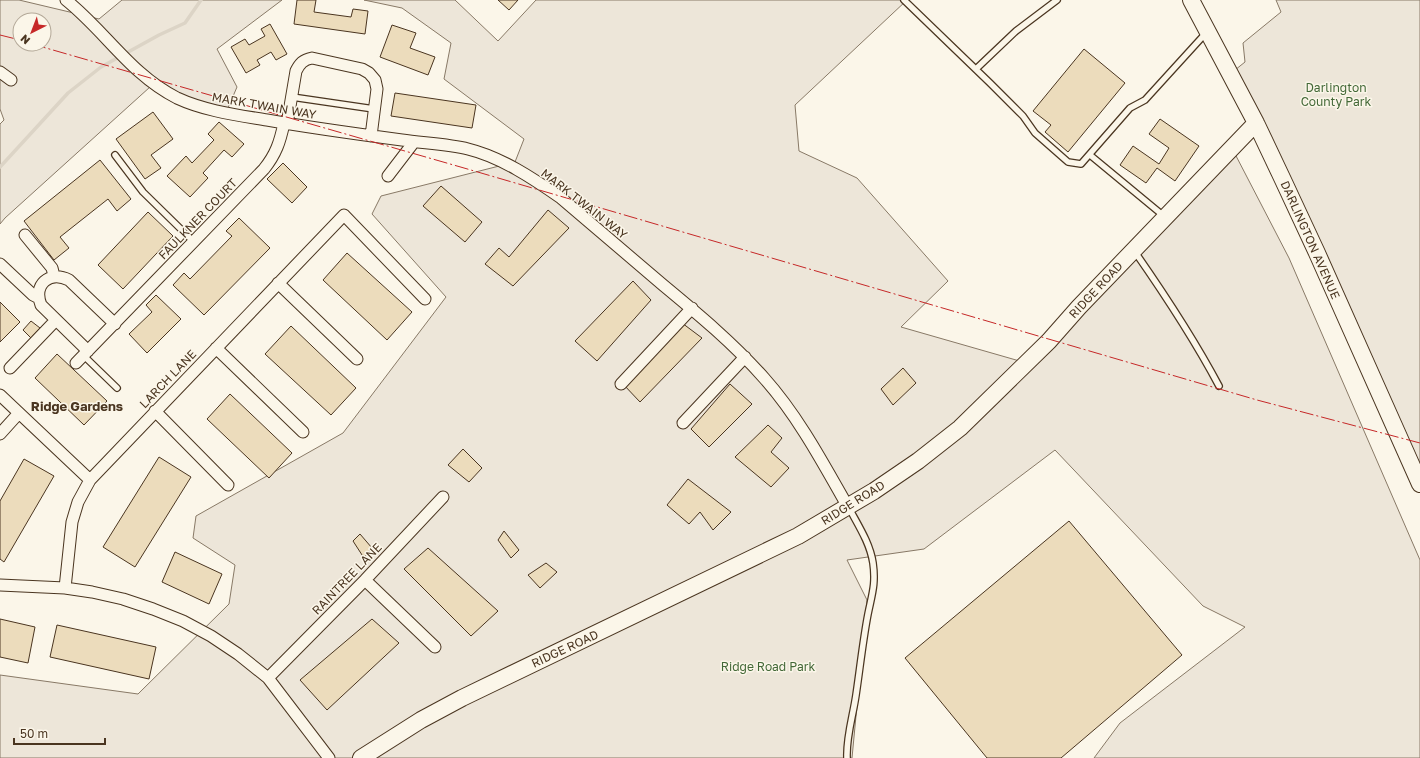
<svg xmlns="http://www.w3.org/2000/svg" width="1420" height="758" viewBox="0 0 1420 758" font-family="'Golos Text',sans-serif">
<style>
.green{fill:#ede6d9;stroke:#887966;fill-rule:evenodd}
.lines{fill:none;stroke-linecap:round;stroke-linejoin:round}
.stream{stroke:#dcd4c6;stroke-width:3.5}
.building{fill:#ecdcbc;stroke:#4a3520}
.lane-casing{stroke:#4a3520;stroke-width:8}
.street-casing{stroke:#4a3520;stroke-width:13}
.secondary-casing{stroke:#4a3520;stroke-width:18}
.lane{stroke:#fbf6e9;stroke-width:5.5}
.street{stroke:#fbf6e9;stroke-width:11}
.secondary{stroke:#fbf6e9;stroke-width:16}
.power{stroke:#c62828;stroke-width:1;stroke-dasharray:14 3 2 3;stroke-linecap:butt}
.labels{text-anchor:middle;stroke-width:3;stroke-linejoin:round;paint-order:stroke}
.park-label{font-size:12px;fill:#436837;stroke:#fbf6e9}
.street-label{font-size:12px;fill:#4a3520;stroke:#fbf6e9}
.neighbourhood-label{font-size:13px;font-weight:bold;fill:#4a3520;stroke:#fbf6e9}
</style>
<rect width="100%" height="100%" fill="#fbf6e9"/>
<path class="green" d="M 0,0 L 19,0 L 99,19 L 122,0 L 282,0 L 217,49 L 237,87 L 225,115 L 150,87 L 5,218 L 0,224 L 0,124 L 4,120 L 0,109 ZM 20,20 L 44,20 L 44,44 L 20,44 Z
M 364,0 L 455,0 L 498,41 L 536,0 L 907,0 L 795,105 L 799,151 L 857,178 L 948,281 L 901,327 L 1023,362 L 1234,152 L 1289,258 L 1420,560 L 1420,758 L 1094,758 L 1120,723 L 1245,627 L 1203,606 L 1055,450 L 924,549 L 847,560 L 867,600 L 852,758 L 0,758 L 0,675 L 138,694 L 229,604 L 235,565 L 193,538 L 196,516 L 343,433 L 446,297 L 372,214 L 381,196 L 515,162 L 524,139 L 444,79 L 451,43 L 402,8 Z
M 1276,0 L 1420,0 L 1420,484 L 1230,74 L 1245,62 L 1243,43 L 1281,12 Z"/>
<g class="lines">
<path class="stream" d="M 0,167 L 68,93 L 101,67 L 159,35 L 185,23 L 201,0"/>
</g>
<path class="building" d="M 297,0 L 316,0 L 314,12 L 351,17 L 353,9 L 368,11 L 365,34 L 294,24 Z
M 498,0 L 518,0 L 509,10 Z
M 270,24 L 287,54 L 276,60 L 271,52 L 257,60 L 260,65 L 246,73 L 231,47 L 245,39 L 249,45 L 265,36 L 261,29 Z
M 392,25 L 416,33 L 410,48 L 435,57 L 428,75 L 380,57 Z
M 1084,49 L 1125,83 L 1068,152 L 1045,132 L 1051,125 L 1033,111 Z
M 395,93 L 476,105 L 472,128 L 391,116 Z
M 153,112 L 173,139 L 151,155 L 161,168 L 145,179 L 116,139 Z
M 1160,119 L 1199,146 L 1175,181 L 1157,168 L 1146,183 L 1120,165 L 1133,146 L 1159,164 L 1169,148 L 1149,134 Z
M 219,122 L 244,144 L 232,157 L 224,150 L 203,173 L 208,178 L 190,197 L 167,176 L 186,156 L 192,163 L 214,140 L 208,134 Z
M 100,160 L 131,199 L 117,211 L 108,199 L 60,237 L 69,248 L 54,260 L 24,221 Z
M 283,163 L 307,187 L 292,203 L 267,179 Z
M 441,186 L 482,222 L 465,242 L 423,206 Z
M 548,210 L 569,228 L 513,286 L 485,264 L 499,248 L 509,257 Z
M 148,212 L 173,236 L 123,289 L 98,265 Z
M 239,218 L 270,248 L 204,315 L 173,285 L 184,273 L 190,279 L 232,236 L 226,231 Z
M 347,253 L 412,312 L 387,340 L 323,280 Z
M 633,281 L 651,300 L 597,361 L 575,341 Z
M 156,295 L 181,319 L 147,353 L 129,334 L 152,312 L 146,305 Z
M 0,302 L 20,322 L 0,342 Z
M 31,321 L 40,328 L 31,338 L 23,330 Z
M 682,323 L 702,338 L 640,402 L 623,384 Z
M 291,326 L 356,388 L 331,415 L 265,354 Z
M 57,354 L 107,401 L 84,425 L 35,378 Z
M 903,368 L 916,383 L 893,405 L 881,389 Z
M 730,384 L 752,404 L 709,447 L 691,429 Z
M 230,394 L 292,453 L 269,478 L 207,419 Z
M 768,425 L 782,438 L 771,452 L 789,468 L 771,487 L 735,457 Z
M 463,449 L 482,468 L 469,482 L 448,465 Z
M 159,457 L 191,477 L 135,567 L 103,547 Z
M 24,459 L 54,476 L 4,562 L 0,559 L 0,501 Z
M 688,479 L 731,512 L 713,530 L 700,512 L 689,524 L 667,505 Z
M 1069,521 L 1182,655 L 1061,758 L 987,758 L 905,658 Z
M 504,531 L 519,550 L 511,558 L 498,540 Z
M 360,534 L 372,548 L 364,558 L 353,541 Z
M 428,548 L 498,611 L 471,636 L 404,569 Z
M 175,552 L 222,574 L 209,604 L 162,582 Z
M 546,563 L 557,572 L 540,588 L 528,575 Z
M 0,619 L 35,627 L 28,663 L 0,657 Z
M 372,619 L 399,643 L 327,710 L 300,680 Z
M 57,625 L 156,647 L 149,679 L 50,657 Z"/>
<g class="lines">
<defs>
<path id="lane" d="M 904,0 L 990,83 L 1023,116 L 1035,133 L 1068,162 L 1081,164 L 1130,108 L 1145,100 L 1206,33
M 976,69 L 1016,31 L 1057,0
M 292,97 L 374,109
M 115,155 L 143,192 L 194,242
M 1090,155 L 1165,217
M 1135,252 C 1165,295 1194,339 1219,386
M 84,356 L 117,388
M 847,758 C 846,737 853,716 856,695 C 860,668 863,640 868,614 C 872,594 876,584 873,563 C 870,543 858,525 849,508"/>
<path id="street" d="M 66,0 C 105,31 131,75 177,98 C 205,111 237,115 267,120 C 312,128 357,134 402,140 C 422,143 449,144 468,149 C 501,157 534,179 561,198 C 595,227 629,256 663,285 C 698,314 733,343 764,378 C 798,416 823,463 848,507
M 0,72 L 11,80
M 287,124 L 296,71 C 300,63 303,60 312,58 L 362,69 L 369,73 L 375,80 L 377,89 L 371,136
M 388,176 L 414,142
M 25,235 L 52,268 L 54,276
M 0,264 L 33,295 L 39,298
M 278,283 L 357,359
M 216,348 L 303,432
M 88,351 L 41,305 C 33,285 49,270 69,280 L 115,324
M 76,363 L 264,169 C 276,154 280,142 284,123
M 10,368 L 56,320
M 621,384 L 692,308
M 0,395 L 90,480
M 155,411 L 228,485
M 683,423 L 745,357
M 0,434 L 19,413
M 365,580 L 435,647
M 0,585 L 65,588 L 92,592 L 123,599 L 153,609 L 183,621 L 211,636 L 238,654 L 268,678 L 329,758
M 65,588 L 72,522 L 78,502 L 90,480 L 344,215 L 425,299
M 268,678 L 365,580 L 443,497"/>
<path id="secondary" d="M 1191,0 L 1256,123 L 1283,180 L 1317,253 L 1420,484
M 361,758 L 421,720 L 462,698 L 798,536 L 874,491 L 918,461 L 960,428 L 1049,341 L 1079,307 L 1256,123"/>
</defs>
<use href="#lane" class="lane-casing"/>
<use href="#street" class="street-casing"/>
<use href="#secondary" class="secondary-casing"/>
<use href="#lane" class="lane"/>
<use href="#street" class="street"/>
<use href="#secondary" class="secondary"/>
<path class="power" d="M 0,35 L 20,40
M 32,44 L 464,168 L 1257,400 L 1420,443"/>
</g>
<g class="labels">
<g class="park-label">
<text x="1336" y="92">Darlington<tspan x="1336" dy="14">County Park</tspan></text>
<text x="768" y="671">Ridge Road Park</text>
</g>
<g class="street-label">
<text transform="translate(264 106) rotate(10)" y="4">MARK TWAIN WAY</text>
<text transform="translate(584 204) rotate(38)" y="4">MARK TWAIN WAY</text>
<text transform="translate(198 219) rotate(-46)" y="4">FAULKNER COURT</text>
<text transform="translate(1310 240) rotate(66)" y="4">DARLINGTON AVENUE</text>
<text transform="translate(1096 290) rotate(-47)" y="4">RIDGE ROAD</text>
<text transform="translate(168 379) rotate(-46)" y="4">LARCH LANE</text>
<text transform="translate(853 503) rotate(-32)" y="4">RIDGE ROAD</text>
<text transform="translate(347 579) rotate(-46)" y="4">RAINTREE LANE</text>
<text transform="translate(565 649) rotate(-25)" y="4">RIDGE ROAD</text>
</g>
<g class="neighbourhood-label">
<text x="77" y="411">Ridge Gardens</text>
</g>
</g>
<g transform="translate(32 32) rotate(222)"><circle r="19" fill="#fbf6e9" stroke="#b4a999"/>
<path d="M0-3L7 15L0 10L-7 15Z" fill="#c62828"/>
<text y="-6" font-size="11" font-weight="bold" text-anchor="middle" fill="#4a3520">N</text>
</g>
<path d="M14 738v6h91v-6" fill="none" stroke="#4a3520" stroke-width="2"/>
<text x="20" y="738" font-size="12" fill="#4a3520" stroke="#fbf6e9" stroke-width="3" paint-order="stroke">50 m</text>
</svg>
